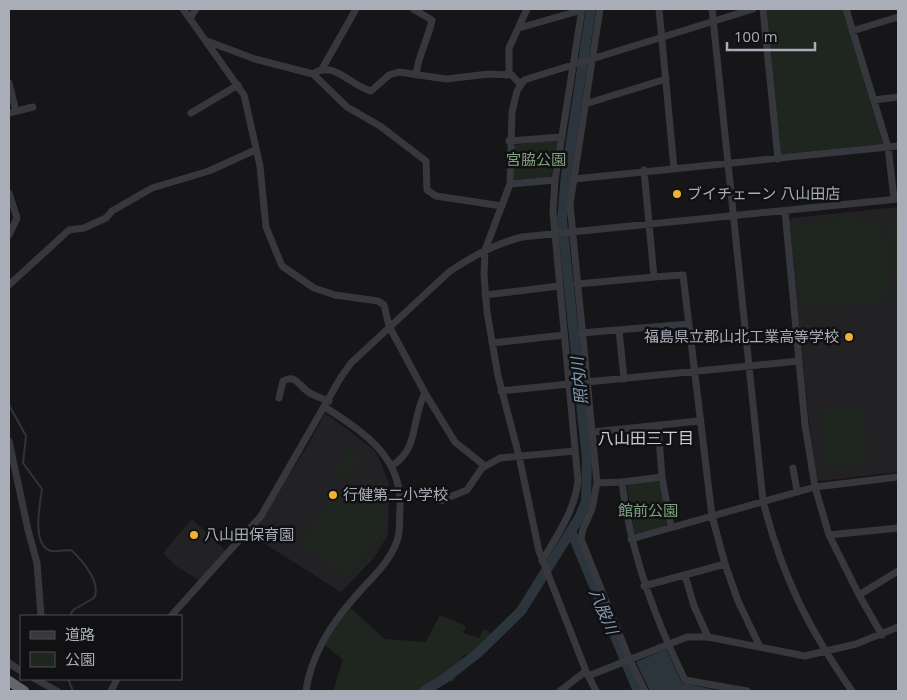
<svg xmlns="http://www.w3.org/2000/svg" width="907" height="700" viewBox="0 0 907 700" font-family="'Open Sans','Noto Sans JP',sans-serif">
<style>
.built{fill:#222225}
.green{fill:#1e261f}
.water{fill:#2c353c}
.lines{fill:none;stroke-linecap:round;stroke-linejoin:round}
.stream{stroke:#2c353c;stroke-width:2}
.river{stroke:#2c353c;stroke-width:10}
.minor{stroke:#37383d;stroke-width:7}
.highway{stroke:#63666e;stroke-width:10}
.poi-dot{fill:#f2b134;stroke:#111113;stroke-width:2}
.labels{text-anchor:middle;stroke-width:5;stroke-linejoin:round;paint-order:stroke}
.park-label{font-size:15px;fill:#7fa381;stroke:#111113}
.poi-label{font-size:15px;fill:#a8adb8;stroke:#111113;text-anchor:start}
.water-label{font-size:16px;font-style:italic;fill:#7f9bb3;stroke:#111113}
.neighbourhood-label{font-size:16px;fill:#c9ccd4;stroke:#111113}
</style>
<rect width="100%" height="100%" fill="#161618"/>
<path class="built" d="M 898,207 L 898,472 L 821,481 L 817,480 L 812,453 L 789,221 L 792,218 Z
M 325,413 L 373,449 L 378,456 L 389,484 L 388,535 L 373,559 L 341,592 L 251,535 L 309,443 Z
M 192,519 L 226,551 L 199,580 L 177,567 L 163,553 Z"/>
<path class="green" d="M 844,9 L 883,144 L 781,154 L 766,10 Z
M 556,140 L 558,141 L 551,177 L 514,180 L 513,145 Z
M 893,214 L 898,214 L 898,303 L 889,228 Z
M 848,218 L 873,223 L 884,231 L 893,299 L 809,309 L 799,297 L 791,225 Z
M 862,406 L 868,464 L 826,469 L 820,410 Z
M 348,449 L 360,456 L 345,481 L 333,473 Z
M 658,481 L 660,483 L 667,526 L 637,534 L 634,531 L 627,487 L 629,483 Z
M 350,484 L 383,505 L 382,534 L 352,573 L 347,575 L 306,550 L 303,543 L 335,490 Z
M 348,606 L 385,639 L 426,642 L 440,615 L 466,626 L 463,633 L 479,638 L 484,629 L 492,634 L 478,651 L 462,656 L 454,681 L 432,685 L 419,691 L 333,691 L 343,660 L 324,644 Z"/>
<path class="water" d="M 666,649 L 682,683 L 721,691 L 650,691 L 636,662 Z"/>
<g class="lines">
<path class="stream" d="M 9,405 L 26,436 L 23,463 L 42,489 C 40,504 31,545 51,551 C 57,552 66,550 71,550 C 82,560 102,583 94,598 L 73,610 L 70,616
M 68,679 L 73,691"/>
<path class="river" d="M 571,531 L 638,691
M 424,691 L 444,679 L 478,653 L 521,611 L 579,518 L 586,502 L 587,460 L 562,220 L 566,175 L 591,9"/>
<path class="minor" d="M 183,9 L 244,95 L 260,166 L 266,227 L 282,266 L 314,288 L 335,295 L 378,301 L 384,305 L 389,326 L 425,393 C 410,422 420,447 392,466
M 413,9 L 432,20 C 428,40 418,55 416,75
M 600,9 L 570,204 L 597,483 L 622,482 C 630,552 654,617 685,680 L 747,691
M 659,9 L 674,168
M 712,9 L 763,501 C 782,576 808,628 852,691
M 763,9 L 778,159
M 846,9 L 888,147 L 894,199
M 190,18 L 196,9
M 519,28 L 582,10
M 852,31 L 898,17
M 207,41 L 255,59 L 313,74 L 347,107 L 380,126 L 426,161 L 427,190 L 436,196 L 502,206
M 322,69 L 356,9
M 313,74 C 333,59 352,87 371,91 L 389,75 L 399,72 L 446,79 L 489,74 L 511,75
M 9,83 L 16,111
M 520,84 L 509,72 L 509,48 L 527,9
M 874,100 L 898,97
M 585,104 L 666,79
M 9,113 L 33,107
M 191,113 L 238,85
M 509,141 L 562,137
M 644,170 L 654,277 L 683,275 L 712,516 L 725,564 L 738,601 L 760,647
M 574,179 L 898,146
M 510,184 L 555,180
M 9,193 L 17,218 L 9,235
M 785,211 L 805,425 L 815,487 L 829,535 L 859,595 L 882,635
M 577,284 L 654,277
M 9,285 L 69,230 L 84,228 L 106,218 L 112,211 L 152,188 L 209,171 L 255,150
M 485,295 L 559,286
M 619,330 L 624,379
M 581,333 L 689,324
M 492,343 L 564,335
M 587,382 L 799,361
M 501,391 L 569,384
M 425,393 L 455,442 L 485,466
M 279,398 L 283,381 C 295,374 299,385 307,391 C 313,396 322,398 329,401
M 658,425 L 662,477 L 671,527
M 593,432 L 699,421
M 9,441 L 28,530 L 37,563 L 41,616
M 793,468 L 797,491
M 622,482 L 662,477
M 597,483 L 592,509 L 583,529 L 581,539 L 629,658 L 645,691
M 440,501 L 467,490 L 482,468 L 500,458 L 575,451
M 829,535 L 898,528
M 631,539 L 815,487 L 898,477
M 542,561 C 558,534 574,512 578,481 L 553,212 L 555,180 L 582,9
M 685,575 L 694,606 L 708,637
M 644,586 L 725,564
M 859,595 L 898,571
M 171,616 L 261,516 L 341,377 L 351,363 L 449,272 C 472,256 495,244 522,237 L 898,199
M 9,663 L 21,671
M 588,676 L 687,637 L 708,637 L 805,656 L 856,644 L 898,627
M 35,679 L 57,691
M 111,691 L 117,679
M 306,691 C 311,656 330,625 354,598 C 369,580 389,564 397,541 C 401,531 399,519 400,507 C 402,456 363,432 325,407
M 560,691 L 586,671
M 596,691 L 586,671 L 539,551 L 519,456 L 498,376 L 487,312 L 484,275 L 485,250 L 510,184 L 512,112 L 517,91 L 524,80 L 753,9"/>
<path class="highway" d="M 9,681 L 24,691"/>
</g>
<g class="poi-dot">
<circle cx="677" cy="194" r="5"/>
<circle cx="849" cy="337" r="5"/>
<circle cx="333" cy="495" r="5"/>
<circle cx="194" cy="535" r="5"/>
</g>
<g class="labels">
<g class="park-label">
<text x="536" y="165">宮脇公園</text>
<text x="648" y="516">館前公園</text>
</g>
<g class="poi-label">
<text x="687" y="199">ブイチェーン 八山田店</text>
<text x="839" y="342" text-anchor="end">福島県立郡山北工業高等学校</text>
<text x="343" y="500">行健第二小学校</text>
<text x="204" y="540">八山田保育園</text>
</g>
<g class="water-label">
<text transform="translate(579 381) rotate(-96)" y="6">照内川</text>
<text transform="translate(604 611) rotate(67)" y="6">八股川</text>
</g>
<g class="neighbourhood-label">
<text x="646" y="444">八山田三丁目</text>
</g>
</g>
<rect width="907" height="700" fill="none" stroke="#a8adb8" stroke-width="20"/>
<rect x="20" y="615" width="162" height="65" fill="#111113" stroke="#4d4f55"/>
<rect x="30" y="631" width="25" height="8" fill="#37383d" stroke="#4d4f55"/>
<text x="65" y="640" font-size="15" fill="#a8adb8">道路</text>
<rect x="30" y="652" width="25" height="15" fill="#1e261f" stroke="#4d4f55"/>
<text x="65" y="665" font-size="15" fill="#a8adb8">公園</text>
<path d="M727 42v8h88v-8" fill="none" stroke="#a8adb8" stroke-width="2.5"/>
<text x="734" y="42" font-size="15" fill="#a8adb8" stroke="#111113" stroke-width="4" paint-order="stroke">100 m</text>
</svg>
